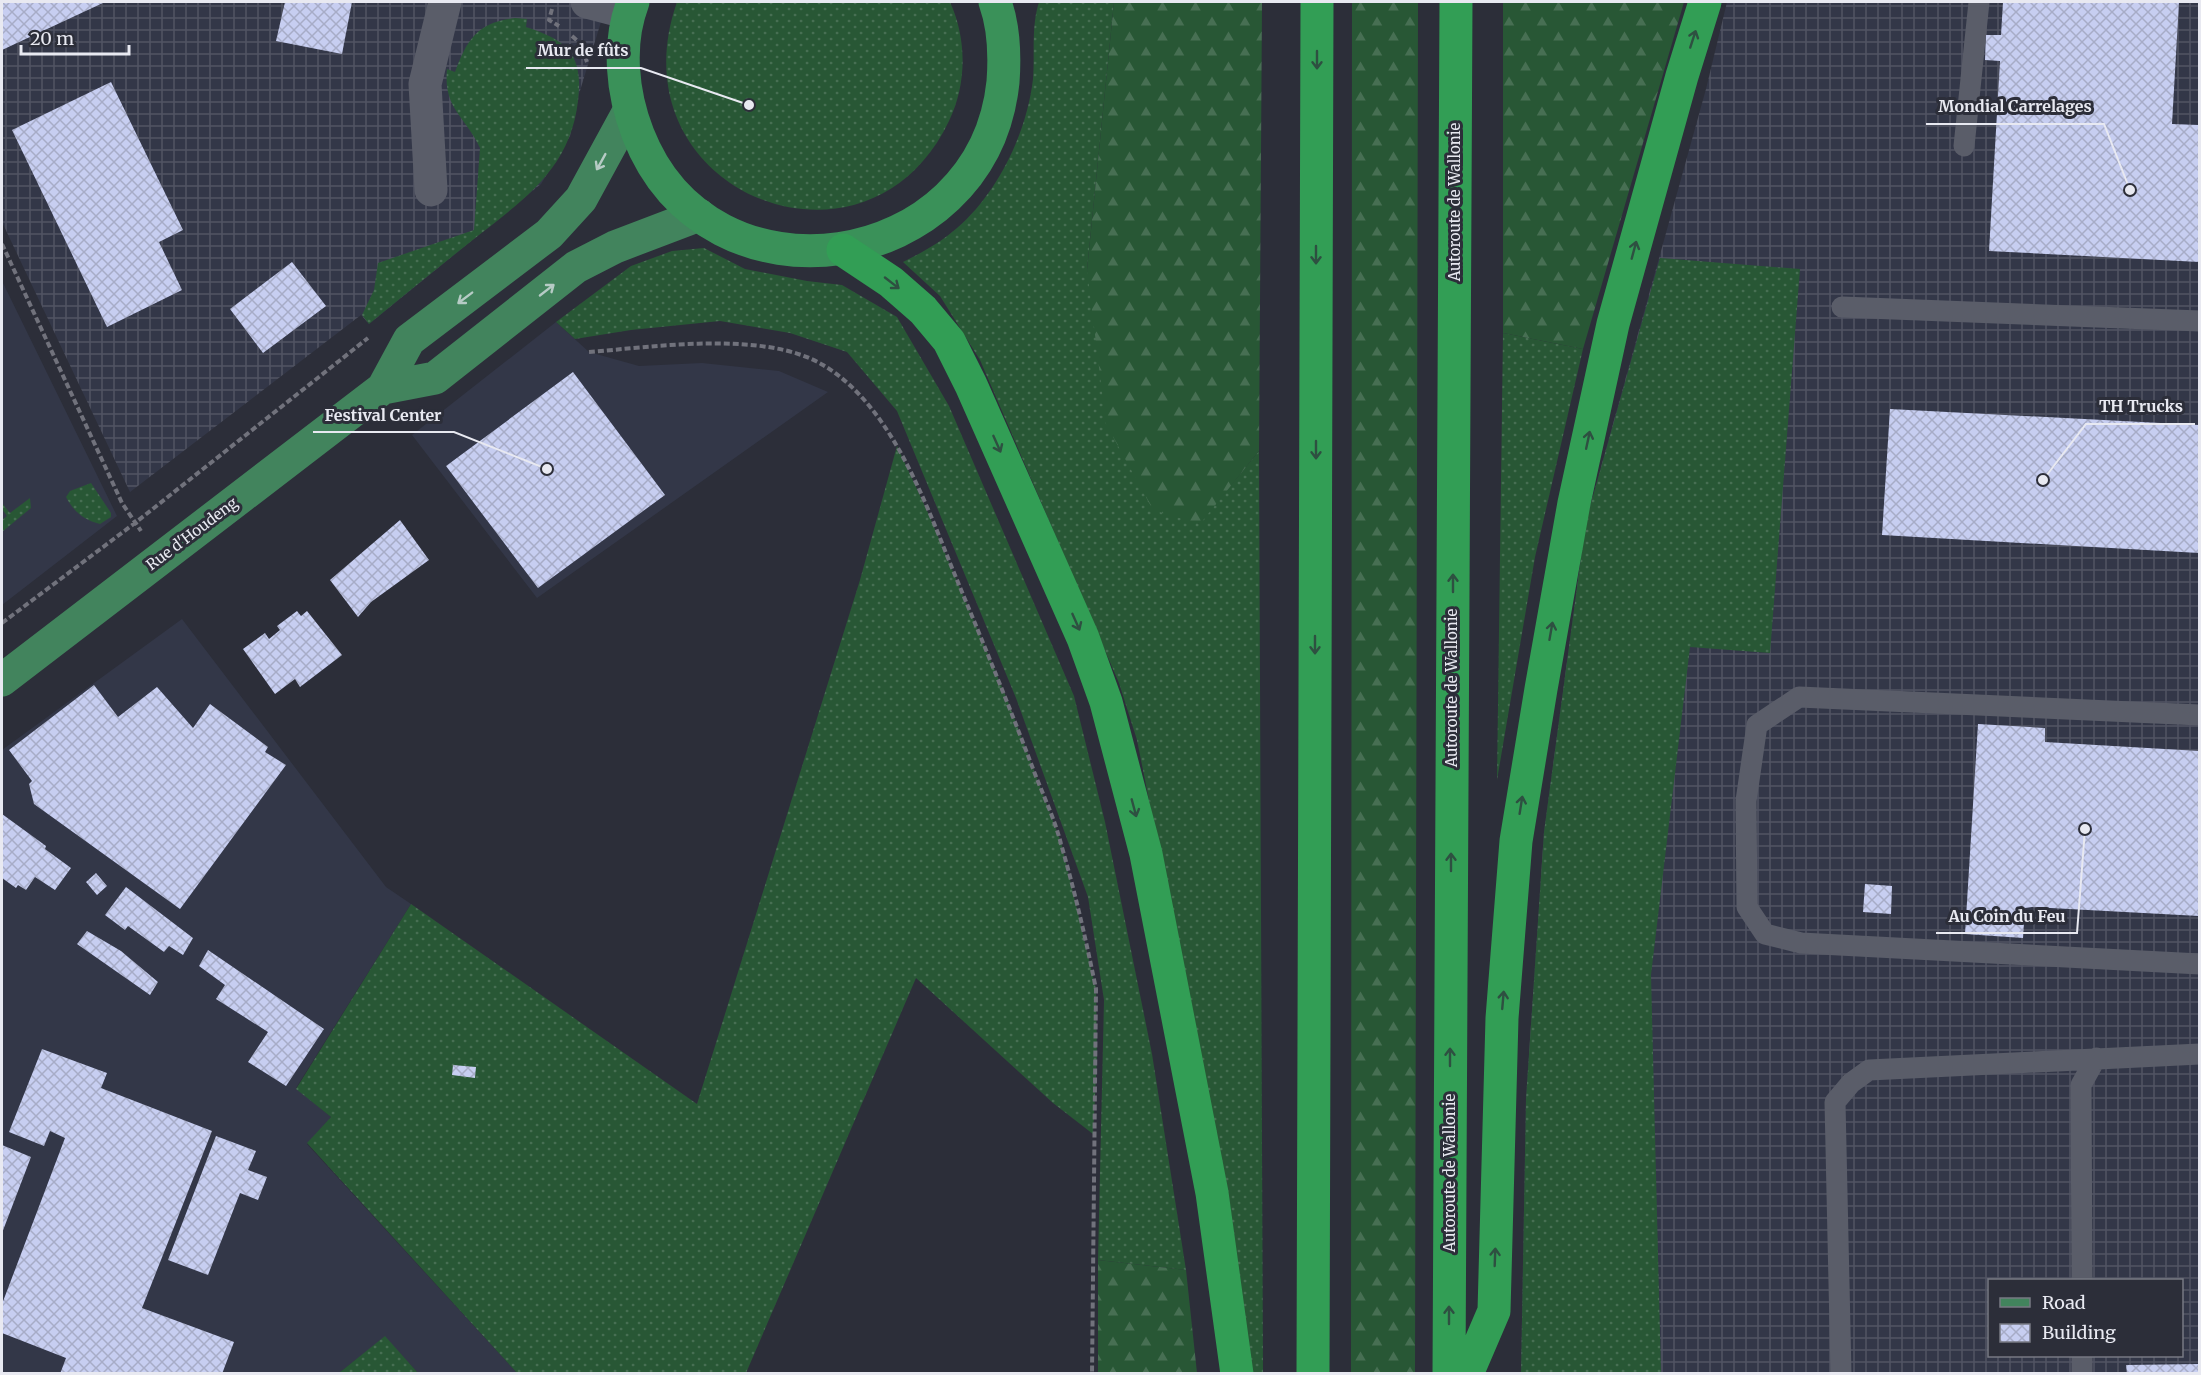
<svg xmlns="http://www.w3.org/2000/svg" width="2201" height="1375" viewBox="0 0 2201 1375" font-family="Merriweather,serif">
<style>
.built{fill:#333748}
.industrial{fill:url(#industrial-grid);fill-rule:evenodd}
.grass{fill:url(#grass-dots)}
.forest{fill:url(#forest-firs)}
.building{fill:url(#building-cross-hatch)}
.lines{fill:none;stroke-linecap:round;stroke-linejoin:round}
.path{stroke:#71727c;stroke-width:4;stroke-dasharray:6 3;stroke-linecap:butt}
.service{stroke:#5a5d69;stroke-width:21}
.minor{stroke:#5a5d69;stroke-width:33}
.primary{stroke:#42845d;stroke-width:33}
.trunk{stroke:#3a9159;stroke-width:33}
.motorway{stroke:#329e55;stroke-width:33}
.oneway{stroke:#2e5041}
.oneway2{stroke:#b6cbc5}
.labels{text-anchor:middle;stroke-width:6;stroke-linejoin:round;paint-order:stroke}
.street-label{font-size:15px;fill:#e8e9f1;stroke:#2c2e39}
.leader{fill:none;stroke:#e8e9f1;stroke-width:2}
.callout-dot{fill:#e8e9f1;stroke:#2c2e39;stroke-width:2}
.callout-label{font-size:16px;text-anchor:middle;font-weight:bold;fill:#e8e9f1;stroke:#2c2e39;stroke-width:6;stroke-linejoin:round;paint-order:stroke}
</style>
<defs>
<pattern id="industrial-grid" width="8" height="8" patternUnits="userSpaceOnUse" patternTransform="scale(1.5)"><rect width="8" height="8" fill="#333748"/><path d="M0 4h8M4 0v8" fill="none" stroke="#515463"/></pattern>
<pattern id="grass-dots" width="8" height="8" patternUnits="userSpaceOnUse" patternTransform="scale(1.5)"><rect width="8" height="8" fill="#285735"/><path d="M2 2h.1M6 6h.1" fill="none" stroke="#476f53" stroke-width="1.8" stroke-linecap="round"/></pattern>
<pattern id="forest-firs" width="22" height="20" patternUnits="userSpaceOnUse" patternTransform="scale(1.5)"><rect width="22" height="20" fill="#285735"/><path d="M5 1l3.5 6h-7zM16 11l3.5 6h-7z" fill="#476f53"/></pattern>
<pattern id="building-cross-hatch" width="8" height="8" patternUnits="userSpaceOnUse" patternTransform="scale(1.5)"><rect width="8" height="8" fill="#c7cef1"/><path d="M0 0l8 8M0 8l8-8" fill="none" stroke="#a7acc7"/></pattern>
</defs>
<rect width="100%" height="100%" fill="#2c2e39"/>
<path class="built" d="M 2,281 L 117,516 L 2,605 Z
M 556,322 L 589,352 L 639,366 L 702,363 L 779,371 L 828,392 L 537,598 L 412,435 Z
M 182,619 L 386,887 L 411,904 L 296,1088 L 331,1117 L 307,1144 L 517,1373 L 418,1373 L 385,1337 L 339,1373 L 2,1373 L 2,750 Z"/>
<path class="industrial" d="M 2,2 L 607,2 L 579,94 L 570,136 L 541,184 L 369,324 L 361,315 L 130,492 L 2,222 Z
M 1727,2 L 2199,2 L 2199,1373 L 1521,1374 L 1526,1099 L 1544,832 L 1586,521 L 1706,89 ZM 1990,1280 L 2182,1280 L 2182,1356 L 1990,1356 Z"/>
<path class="grass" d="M 677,2 L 950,2 C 967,39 967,84 949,121 C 866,295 611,191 677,2 Z
M 1039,2 L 1114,2 L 1087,270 L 1199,524 L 1259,451 L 1263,1373 L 1251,1373 L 1230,1205 L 1137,740 L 1119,683 L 980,360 L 940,296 L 903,262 C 923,252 941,242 957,228 C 998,193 1027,132 1033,79 C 1035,53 1031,27 1039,2 Z
M 515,18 L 527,19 L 526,27 C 560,38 581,50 579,89 C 575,168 525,198 469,243 C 435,270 402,297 369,324 L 362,315 L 374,290 L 378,263 L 474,230 L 480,148 C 466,117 443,109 447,69 L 455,72 C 467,39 478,22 515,18 Z
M 704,248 L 745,269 L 807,281 L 842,285 L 897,317 L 949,406 L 1074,696 L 1105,822 L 1152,1054 L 1186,1270 L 1098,1260 L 1104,1000 L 1088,897 L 1016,698 L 897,411 L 847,352 L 790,333 L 720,321 L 631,330 L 575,339 L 556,322 L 631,266 L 672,251 Z
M 1660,258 L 1800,269 L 1770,653 L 1690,647 L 1651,975 L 1661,1373 L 1521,1374 L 1526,1099 L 1544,832 L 1586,521 Z
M 1503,333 L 1583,349 L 1535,557 L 1497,780 Z
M 897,446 L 929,515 L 1007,699 L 1061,842 L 1096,989 L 1097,1057 L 1093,1134 L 1053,1103 L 916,978 L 746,1373 L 517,1373 L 307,1143 L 331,1117 L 296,1089 L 411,904 L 697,1104 L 860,580 Z
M 91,483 L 111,513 L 111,517 L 100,524 C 84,520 74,512 66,497 L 70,491 Z
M 30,498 L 31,508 L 2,532 L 2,520 L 7,516 L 2,509 L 2,503 L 10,513 Z
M 385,1336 L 418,1373 L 339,1373 Z"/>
<path class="forest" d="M 1114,2 L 1262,2 L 1259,451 L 1200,524 L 1153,510 L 1106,424 L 1087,270 Z
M 1352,2 L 1418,2 L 1415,1374 L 1351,1373 Z
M 1503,2 L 1684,2 L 1583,349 L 1503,333 Z
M 1098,1260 L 1186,1270 L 1197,1373 L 1098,1373 Z"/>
<path class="building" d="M 2,2 L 105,2 L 2,50 Z
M 285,2 L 352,2 L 342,54 L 276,41 Z
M 2003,2 L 2179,2 L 2172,124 L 2199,125 L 2199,262 L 1989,251 L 2000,61 L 1985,60 L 1986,35 L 2001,35 Z
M 111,82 L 183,230 L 159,242 L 182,290 L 107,327 L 12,130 Z
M 292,262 L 326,306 L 263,353 L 230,309 Z
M 573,372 L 665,495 L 538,588 L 446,466 Z
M 1890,409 L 2199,425 L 2199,553 L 1882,535 Z
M 400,520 L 429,560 L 371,602 L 358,617 L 330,580 Z
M 297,611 L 301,616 L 307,611 L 342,655 L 300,687 L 295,679 L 275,694 L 243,649 L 265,633 L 269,639 L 280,630 L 277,626 Z
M 94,685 L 118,717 L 157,687 L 193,728 L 210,704 L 268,747 L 265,752 L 286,765 L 180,909 L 34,804 L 29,784 L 32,781 L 9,750 Z
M 1978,724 L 2045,728 L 2045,742 L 2199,751 L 2199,916 L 2032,907 L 2025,908 L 2023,938 L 1965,934 Z
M 2,814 L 46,846 L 45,849 L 71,868 L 55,890 L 35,877 L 26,890 L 18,885 L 16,888 L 2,878 Z
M 96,873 L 107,886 L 97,895 L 86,882 Z
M 1865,884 L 1892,886 L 1891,914 L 1863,912 Z
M 126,887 L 193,938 L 183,955 L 169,946 L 164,952 L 128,926 L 125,930 L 105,915 Z
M 87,931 L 121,951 L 158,982 L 150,995 L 77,944 Z
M 208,950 L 324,1029 L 286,1086 L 248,1062 L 268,1032 L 216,999 L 225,985 L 199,966 Z
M 42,1049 L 107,1073 L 101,1088 L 212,1131 L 142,1308 L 234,1342 L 222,1374 L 60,1374 L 66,1358 L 2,1333 L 2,1304 L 65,1138 L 50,1131 L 44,1146 L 9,1132 Z
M 453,1065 L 476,1067 L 475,1078 L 452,1075 Z
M 216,1136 L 256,1151 L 248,1170 L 267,1177 L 258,1200 L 240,1193 L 208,1275 L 168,1260 Z
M 2,1145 L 31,1157 L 2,1233 Z
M 2199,1364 L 2199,1374 L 2127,1374 L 2126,1365 Z"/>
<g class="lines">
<path class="path" d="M 552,9 L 549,20 L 559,26
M 572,36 L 580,43 L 587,62
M 2,244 L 122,503 L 141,531
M 589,352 C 654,347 765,330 823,365 C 897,409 930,517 962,592 C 987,652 1012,713 1035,774 C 1044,797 1055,820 1061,844 C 1075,892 1086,940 1096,989 L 1092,1374
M 2,623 L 135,523 L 368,338"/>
<path class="service" d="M 1964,146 L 1979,2
M 1842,307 L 2200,321
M 2200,715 L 1799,697 L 1757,725 L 1746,801 L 1747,907 L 1765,934 L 1801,943 L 2200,964
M 2082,1280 L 2081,1085 L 2096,1058
M 2082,1356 L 2082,1374
M 1841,1374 L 1835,1102 L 1851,1083 L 1869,1070 L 2200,1054"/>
<path class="minor" d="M 587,2 L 629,13
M 431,190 L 425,84 L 445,2"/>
<path class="primary" d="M 383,388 L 435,378 L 576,267 L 615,247 L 699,215
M 2,680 L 383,388 L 409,340 L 549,234 L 581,199 L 629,111"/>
<path class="trunk" d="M 633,2 C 617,44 622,93 638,134 C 709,316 983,275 1003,82 C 1005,55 1004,27 995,2"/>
<path class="motorway" d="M 843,250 L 891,282 L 923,310 L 949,341 L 971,385 L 1083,638 L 1106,702 L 1146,854 L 1212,1193 L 1237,1374
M 1313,1374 L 1317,2
M 1449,1374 L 1456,2
M 1467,1374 L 1494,1311 L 1502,1018 L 1516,841 L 1541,689 L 1574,503 L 1613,324 L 1682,76 L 1705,2"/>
</g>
<defs><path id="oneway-shaft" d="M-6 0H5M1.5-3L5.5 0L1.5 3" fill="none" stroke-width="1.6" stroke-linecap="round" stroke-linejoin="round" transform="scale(1.5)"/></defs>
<g class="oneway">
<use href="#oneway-shaft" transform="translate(1693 39) rotate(-72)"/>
<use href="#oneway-shaft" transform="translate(1317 60) rotate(90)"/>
<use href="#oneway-shaft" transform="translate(1634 250) rotate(-75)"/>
<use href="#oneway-shaft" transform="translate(1316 255) rotate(90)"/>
<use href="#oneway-shaft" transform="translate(892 283) rotate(38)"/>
<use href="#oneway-shaft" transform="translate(1588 440) rotate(-78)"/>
<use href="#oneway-shaft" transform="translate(997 444) rotate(66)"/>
<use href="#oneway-shaft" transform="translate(1316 450) rotate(90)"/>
<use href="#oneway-shaft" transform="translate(1453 583) rotate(-90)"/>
<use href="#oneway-shaft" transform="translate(1076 622) rotate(66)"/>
<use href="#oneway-shaft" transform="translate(1551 631) rotate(-80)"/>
<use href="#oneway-shaft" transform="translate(1315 645) rotate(90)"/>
<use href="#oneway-shaft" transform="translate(1521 805) rotate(-81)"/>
<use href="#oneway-shaft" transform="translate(1134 808) rotate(75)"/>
<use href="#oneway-shaft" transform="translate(1451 862) rotate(-90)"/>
<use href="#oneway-shaft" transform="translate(1503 1000) rotate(-85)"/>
<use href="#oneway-shaft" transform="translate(1450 1057) rotate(-90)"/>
<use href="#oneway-shaft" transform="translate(1495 1257) rotate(-88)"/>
<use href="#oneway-shaft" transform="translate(1449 1315) rotate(-90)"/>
</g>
<g class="oneway2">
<use href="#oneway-shaft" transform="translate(601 162) rotate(119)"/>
<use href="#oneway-shaft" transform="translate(547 290) rotate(-38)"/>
<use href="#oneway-shaft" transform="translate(465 298) rotate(143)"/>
</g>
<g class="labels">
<g class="street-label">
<text transform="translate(1455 202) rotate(-90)" y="5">Autoroute de Wallonie</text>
<text transform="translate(192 534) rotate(-37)" y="5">Rue d'Houdeng</text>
<text transform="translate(1452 688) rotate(-90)" y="5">Autoroute de Wallonie</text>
<text transform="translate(1450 1173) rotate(-90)" y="5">Autoroute de Wallonie</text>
</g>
</g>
<path class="leader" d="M749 105L641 68H526M2130 190L2104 124H1926M2043 480L2086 424H2195M547 469L454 432H313M2085 829L2077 933H1936"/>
<g class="callout-dot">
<circle cx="749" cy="105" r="6"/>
<circle cx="2130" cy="190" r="6"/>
<circle cx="2043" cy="480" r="6"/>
<circle cx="547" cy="469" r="6"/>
<circle cx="2085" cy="829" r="6"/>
</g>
<g class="callout-label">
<text x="583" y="56">Mur de fûts</text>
<text x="2015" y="112">Mondial Carrelages</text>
<text x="2141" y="412">TH Trucks</text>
<text x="383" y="421">Festival Center</text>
<text x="2007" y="922">Au Coin du Feu</text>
</g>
<rect width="2201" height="1375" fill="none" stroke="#e8e9f1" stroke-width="6"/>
<rect x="1988" y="1279" width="195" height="78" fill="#2c2e39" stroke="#777983" stroke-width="1.5"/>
<rect x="2000" y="1298" width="30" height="9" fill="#42845d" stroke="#777983" stroke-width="1.5"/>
<text x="2042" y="1309" font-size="18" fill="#e8e9f1">Road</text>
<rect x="2000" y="1324" width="30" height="18" fill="url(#building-cross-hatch)" stroke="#777983" stroke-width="1.5"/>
<text x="2042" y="1339" font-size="18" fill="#e8e9f1">Building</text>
<path d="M21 45v9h108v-9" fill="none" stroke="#e8e9f1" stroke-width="3"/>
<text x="30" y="45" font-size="18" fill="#e8e9f1" stroke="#2c2e39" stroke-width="4.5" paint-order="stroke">20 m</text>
</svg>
